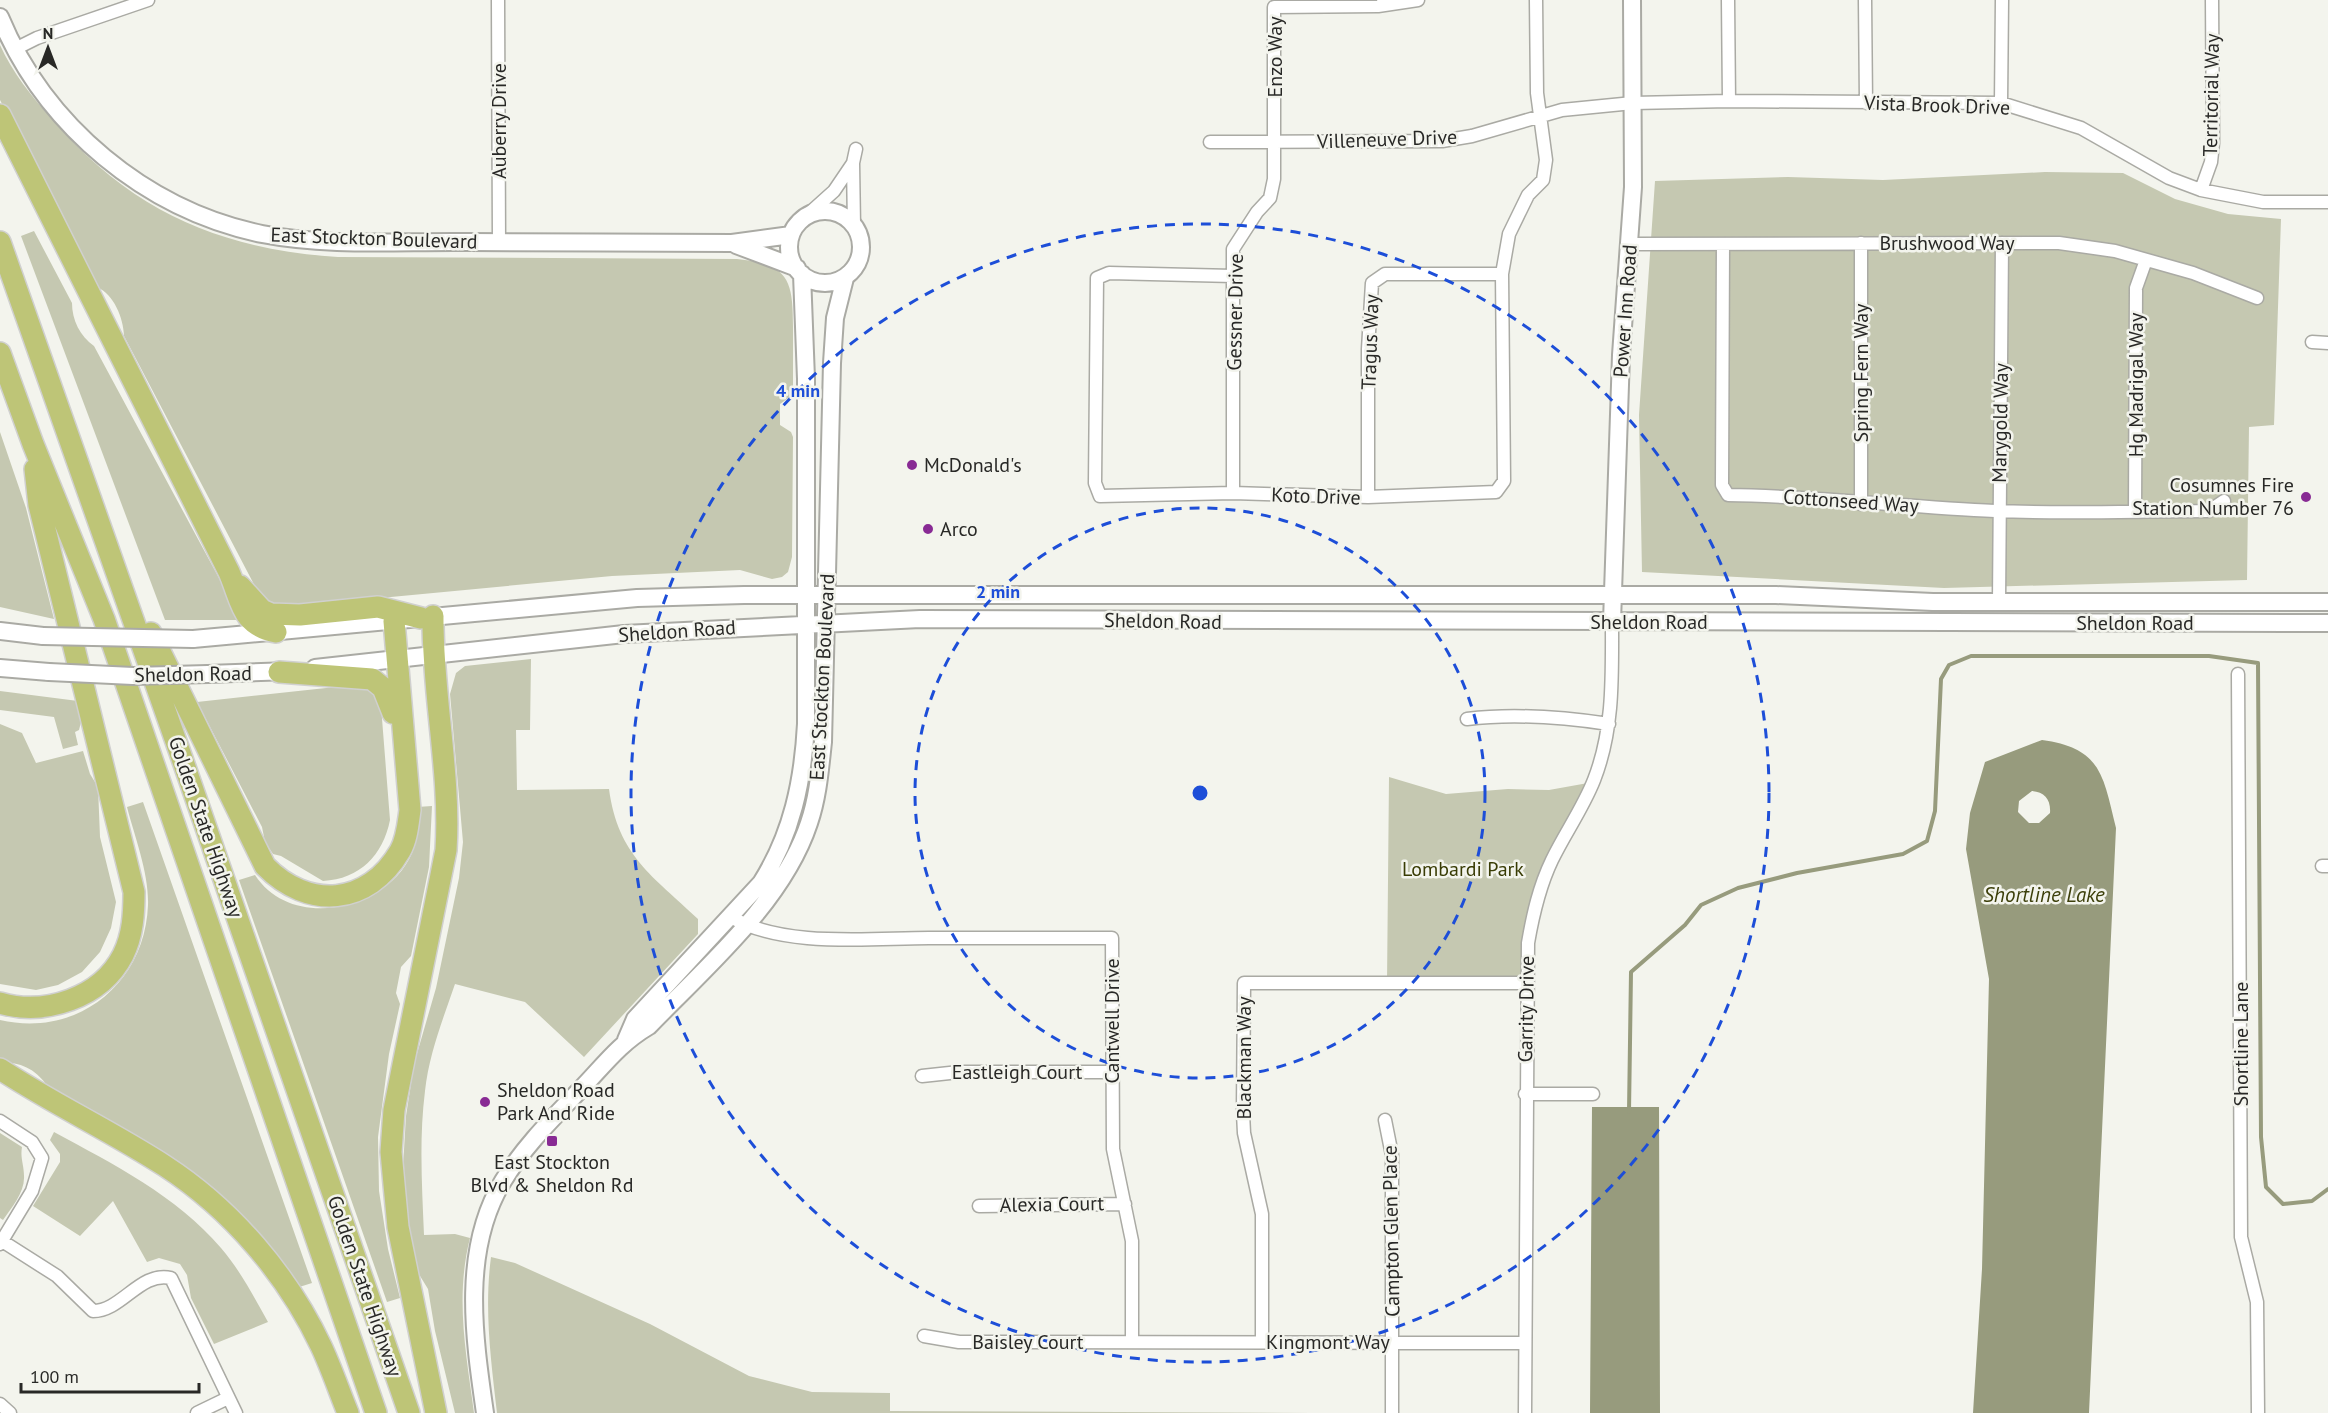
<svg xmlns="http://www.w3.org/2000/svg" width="2328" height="1413" viewBox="0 0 2328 1413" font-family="'PT Sans',sans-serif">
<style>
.green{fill:#c5c8b1}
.water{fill:#979b7d;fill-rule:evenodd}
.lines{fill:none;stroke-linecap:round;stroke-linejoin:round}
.stream{stroke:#979b7d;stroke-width:4}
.street-casing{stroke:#aaaaa4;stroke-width:15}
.secondary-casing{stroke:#aaaaa4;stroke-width:20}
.highway-casing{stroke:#d0d0cf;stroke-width:24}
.street{stroke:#fff;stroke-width:12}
.secondary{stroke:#fff;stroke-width:16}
.highway{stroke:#bec577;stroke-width:21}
.secondary-bridge-casing{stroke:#aaaaa4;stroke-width:20;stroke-linecap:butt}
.secondary-bridge{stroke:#fff;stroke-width:16}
.ring{fill:none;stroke:#1d4ed8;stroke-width:3;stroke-dasharray:10 8}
.poi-dot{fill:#882a94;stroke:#f3f4ed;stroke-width:2}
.labels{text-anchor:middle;stroke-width:5;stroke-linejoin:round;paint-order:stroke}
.street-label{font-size:20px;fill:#282826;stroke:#f3f4ed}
.poi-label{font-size:20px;fill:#282826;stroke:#f3f4ed;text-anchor:start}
.park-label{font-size:20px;fill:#393c05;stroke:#f3f4ed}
.water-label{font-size:21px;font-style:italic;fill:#3c3f0a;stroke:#f3f4ed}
.centre{fill:#1d4ed8;stroke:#f3f4ed;stroke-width:3}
.ring-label{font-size:18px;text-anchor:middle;font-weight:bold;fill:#1d4ed8;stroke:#f3f4ed;stroke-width:5;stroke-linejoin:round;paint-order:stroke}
</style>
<rect width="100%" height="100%" fill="#f3f4ed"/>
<path class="green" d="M 0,45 C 12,72 32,97 52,119 C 131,211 219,249 338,257 L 737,259 C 789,264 793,280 793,327 C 793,347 793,368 793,388 L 791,396 L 780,404 L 780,425 L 791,432 L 793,437 L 792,557 L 788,572 L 782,577 L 772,579 L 740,570 L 612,576 L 285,607 L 268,604 L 258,592 L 124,336 C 123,317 114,295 97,287 L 0,100 Z
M 2045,172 L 2123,173 L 2175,199 L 2228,214 L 2281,219 L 2274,425 L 2249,427 L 2247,580 L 1944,588 L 1642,572 L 1639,415 L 1655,181 L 1788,177 L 1883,180 Z
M 34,231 L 72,303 C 72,320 80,336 94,346 L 240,617 L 238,620 L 165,620 L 21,236 Z
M 0,432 L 26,508 L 54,619 L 0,607 Z
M 531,659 L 530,730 L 516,730 L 517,790 L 609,789 C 618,856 653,876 698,919 L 698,934 L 584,1057 L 525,1002 L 455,984 C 443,1019 429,1054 425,1091 C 419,1139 422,1187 424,1235 L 455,1234 L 470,1238 C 455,1297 466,1353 474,1413 L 455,1413 L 435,1331 L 428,1289 L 417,1271 L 407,1218 L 403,1167 L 406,1116 L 414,1064 L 436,988 L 459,878 L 463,842 L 450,694 L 456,673 L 465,666 Z
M 354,685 C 369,689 375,692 381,706 L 390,820 C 383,855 360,879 323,881 L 281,856 L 273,854 L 265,842 L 262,827 L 197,702 Z
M 0,691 L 78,701 L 82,718 L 79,730 L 75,732 L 78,745 L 63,749 L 54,717 L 0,710 Z
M 0,724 L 22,733 L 36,763 L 83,751 L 90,774 L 98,787 L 100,837 L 116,902 L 111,928 L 100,952 L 82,972 L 58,985 L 36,990 L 0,984 Z
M 1389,777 L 1446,794 L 1508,789 L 1549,790 L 1588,783 C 1560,843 1510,915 1526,983 L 1387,983 Z
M 143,802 L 312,1283 L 296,1288 L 272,1254 L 49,1089 C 41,1074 24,1062 6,1063 L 0,1059 L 0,1020 C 77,1038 145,984 148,905 C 149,873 135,838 127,807 Z
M 432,806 L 429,867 L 411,956 L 401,967 L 396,993 L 400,1004 L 389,1054 L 378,1137 L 379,1191 L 388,1249 L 400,1298 L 387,1302 L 239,880 L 255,875 C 292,932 388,910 412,853 C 418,838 418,823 417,807 Z
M 54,1132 C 113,1164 177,1196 221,1248 C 240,1270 254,1297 268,1322 L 214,1344 L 191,1298 L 187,1275 L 180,1264 L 159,1258 L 147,1262 L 113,1201 L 80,1236 L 33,1206 L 60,1162 L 60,1154 L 50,1140 Z
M 0,1133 L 22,1147 C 20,1158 24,1165 24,1176 C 25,1192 12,1207 3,1220 L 0,1218 Z
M 491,1257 L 515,1263 L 650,1324 L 749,1376 L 812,1392 L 890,1393 L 890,1411 L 1312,1413 L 497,1413 C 491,1360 484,1310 491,1257 Z"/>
<path class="water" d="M 2042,740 C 2102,748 2103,776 2116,828 L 2089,1413 L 1973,1413 L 1982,1269 L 1989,979 L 1966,849 L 1970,813 L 1985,762 ZM 2032,791 C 2045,792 2051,800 2050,813 L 2039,823 L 2029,823 L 2018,812 L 2019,801 Z
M 1592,1107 L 1659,1107 L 1660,1413 L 1590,1413 Z"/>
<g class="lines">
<path class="stream" d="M 1629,1112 L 1631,972 L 1685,925 L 1701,905 L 1738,888 L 1797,873 L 1903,854 L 1927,841 L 1935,811 L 1941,679 L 1949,665 L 1971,656 L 2209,656 L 2258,663 L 2261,1137 L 2266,1187 L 2283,1204 L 2312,1201 L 2328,1189"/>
<defs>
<path id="street" d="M 498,0 L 499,242
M 1728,0 L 1729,101
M 1865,0 L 1866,103
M 15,49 L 37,38 L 148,0
M 2001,103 L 2002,0
M 1210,142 L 1442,141 L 1472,136 L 1562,110 L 1633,103 L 1729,101 L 2001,103 L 2081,128 L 2169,178 L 2201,190 L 2263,202 L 2328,202
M 2201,190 L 2211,162 L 2213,143 L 2212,0
M 804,218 L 834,191 L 853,163
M 854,226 L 853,163 L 856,149
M 1861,243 L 1861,504
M 1630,244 L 2059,243 L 2115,251 L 2193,273 L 2257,298
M 1723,244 L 1722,485 L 1728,495 C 1817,496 1906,507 1995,511 C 2066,514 2138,511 2209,511 L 2224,501
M 1233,276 L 1109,273 L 1097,278 L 1095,483 L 1100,496 L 1233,493 L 1368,497 L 1496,492 L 1504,481 L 1502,274 L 1509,234 L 1528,195 L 1543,180 L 1546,160 L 1537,93 L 1536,0
M 2312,342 L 2328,343
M 1233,493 L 1233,249 L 1257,212 L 1270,198 L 1274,179 L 1274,7 L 1378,6 L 1418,0
M 1368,497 L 1368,349 L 1372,283 L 1385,274 L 1502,274
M 2135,511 L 2136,288 L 2146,260
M 1999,602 L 2002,243
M 2238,674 L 2241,1237 L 2257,1302 L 2258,1413
M 1467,719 C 1515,713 1562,717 1609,724
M 2322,866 L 2328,866
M 731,917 C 783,948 870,938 929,938 C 990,938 1051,938 1112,938 L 1113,1149 L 1132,1241 L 1132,1342
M 922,1076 L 959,1072 L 1112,1072
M 1525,1094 L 1593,1094
M 1385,1120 L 1392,1155 L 1392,1413
M 0,1121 L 32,1142 L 42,1158 L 32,1191 L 0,1244
M 979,1206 L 1125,1204
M 2,1241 L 57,1276 L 93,1311 C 122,1311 140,1271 171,1278 L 236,1413
M 924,1336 L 959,1342 L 1525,1343
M 1262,1342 L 1262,1214 L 1244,1133 L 1243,1113 L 1244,983 L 1526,983
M 0,1404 L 10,1413
M 197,1413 L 228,1398
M 1525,1413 L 1528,943 C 1533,914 1539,887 1552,860 C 1565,833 1583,808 1594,780 C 1614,729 1612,676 1612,622"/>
<path id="secondary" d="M 0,17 C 45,126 146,210 262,234 C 329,247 401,241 469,242 C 557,242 644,243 732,243 L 791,235
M789 247a36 36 0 1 1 72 0a36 36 0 1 1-72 0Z
M 736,245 L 797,268
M 1612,622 L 1621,355 L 1633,187 L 1632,0
M 0,631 L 43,636
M 193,639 L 637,598 L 744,595 L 1776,595 L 1933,602 L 2328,602
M 0,668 L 49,672
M 315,668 L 624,634 L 920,619 L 2328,623
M 208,674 L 290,671
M 626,1040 L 635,1019 L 761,883 C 792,834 803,781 806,724 L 806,379 L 802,274
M 485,1413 C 474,1337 461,1250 503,1181 C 523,1148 550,1121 576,1094 C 602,1068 617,1045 649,1026 C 706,967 783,902 809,823 C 818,797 820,769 823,742 L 832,363 L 835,318 L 845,278"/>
<path id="highway" d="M 0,115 L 229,572 C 242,602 241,625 276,632
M 0,242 L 185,767 L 409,1413
M 0,353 L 33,444 L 104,619 L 376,1413
M 240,586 L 262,610 L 271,614 L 300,615 L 378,607 L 421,618
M 433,616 C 432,693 451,774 446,850 L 394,1110 L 391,1152 L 398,1227 L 436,1413
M 151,633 L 265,866 C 308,910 368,906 400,851 C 407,839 408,824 410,810 L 394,621
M 279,672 L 372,679 L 383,688 L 393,713
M 0,1003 C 45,1016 101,998 123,955 C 133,935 134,913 134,892 L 39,505 L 35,469
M 0,1069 C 53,1104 111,1131 165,1166 C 231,1209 287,1274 321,1346 C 331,1367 339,1391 348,1413"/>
</defs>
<use href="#street" class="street-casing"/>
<use href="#secondary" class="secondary-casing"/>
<use href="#highway" class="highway-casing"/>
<use href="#street" class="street"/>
<use href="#secondary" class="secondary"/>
<use href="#highway" class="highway"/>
<defs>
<path id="secondary-bridge" d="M 43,636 L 193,639
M 49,672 L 133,676 L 208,674"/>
</defs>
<use href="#secondary-bridge" class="secondary-bridge-casing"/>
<use href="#secondary-bridge" class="secondary-bridge"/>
</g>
<g class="ring">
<circle cx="1200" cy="793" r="285"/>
<circle cx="1200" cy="793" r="569"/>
</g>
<g class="poi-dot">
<circle cx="912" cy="465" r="6"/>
<circle cx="2306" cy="497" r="6"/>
<circle cx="928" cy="529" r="6"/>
<circle cx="485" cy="1102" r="6"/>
<rect x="546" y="1135" width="12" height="12" rx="3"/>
</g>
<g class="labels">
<g class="street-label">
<text transform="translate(1275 57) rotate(-90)" y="7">Enzo Way</text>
<text transform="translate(2211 95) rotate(-89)" y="7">Territorial Way</text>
<text transform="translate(1937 105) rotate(2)" y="7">Vista Brook Drive</text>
<text transform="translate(499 121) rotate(-90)" y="7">Auberry Drive</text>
<text transform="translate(1387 139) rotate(-2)" y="7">Villeneuve Drive</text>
<text transform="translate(374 238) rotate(2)" y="7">East Stockton Boulevard</text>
<text x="1947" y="250">Brushwood Way</text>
<text transform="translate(1625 311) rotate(-86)" y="7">Power Inn Road</text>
<text transform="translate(1235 312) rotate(-89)" y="7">Gessner Drive</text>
<text transform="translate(1370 342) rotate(-88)" y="7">Tragus Way</text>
<text transform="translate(1861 373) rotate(-90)" y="7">Spring Fern Way</text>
<text transform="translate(2136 385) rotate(-90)" y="7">Hg Madrigal Way</text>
<text transform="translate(2000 423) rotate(-89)" y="7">Marygold Way</text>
<text transform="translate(1316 496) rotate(2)" y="7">Koto Drive</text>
<text transform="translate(1851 501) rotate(4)" y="7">Cottonseed Way</text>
<text transform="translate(1163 621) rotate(1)" y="7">Sheldon Road</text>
<text x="1649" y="629">Sheldon Road</text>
<text x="2135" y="630">Sheldon Road</text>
<text transform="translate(677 631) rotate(-4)" y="7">Sheldon Road</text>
<text transform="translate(193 674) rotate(-1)" y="7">Sheldon Road</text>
<text transform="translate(822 677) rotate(-87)" y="7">East Stockton Boulevard</text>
<text transform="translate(206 827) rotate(71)" y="7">Golden State Highway</text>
<text transform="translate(1526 1009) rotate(-89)" y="7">Garrity Drive</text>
<text transform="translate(1112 1021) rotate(-90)" y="7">Cantwell Drive</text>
<text transform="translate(2241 1044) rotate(-90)" y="7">Shortline Lane</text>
<text transform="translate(1244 1058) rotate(-90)" y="7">Blackman Way</text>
<text x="1017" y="1079">Eastleigh Court</text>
<text transform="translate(1052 1204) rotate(-1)" y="7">Alexia Court</text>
<text transform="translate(1391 1231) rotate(-91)" y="7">Campton Glen Place</text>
<text transform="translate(365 1286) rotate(71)" y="7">Golden State Highway</text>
<text x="1028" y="1349">Baisley Court</text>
<text x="1328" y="1349">Kingmont Way</text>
</g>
<g class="poi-label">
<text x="924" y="472">McDonald's</text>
<text x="2294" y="492" text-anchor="end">Cosumnes Fire<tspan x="2294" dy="23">Station Number 76</tspan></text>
<text x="940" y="536">Arco</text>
<text x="497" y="1097">Sheldon Road<tspan x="497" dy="23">Park And Ride</tspan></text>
<text x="552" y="1169" text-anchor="middle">East Stockton<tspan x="552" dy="23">Blvd &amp; Sheldon Rd</tspan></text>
</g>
<g class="park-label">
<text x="1463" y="876">Lombardi Park</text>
</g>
<g class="water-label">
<text x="2044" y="902">Shortline Lake</text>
</g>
</g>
<circle cx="1200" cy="793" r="9" class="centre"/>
<g class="ring-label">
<text x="798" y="397">4 min</text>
<text x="998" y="598">2 min</text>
</g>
<g transform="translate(48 48)" stroke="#f3f4ed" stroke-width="4.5" paint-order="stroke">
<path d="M0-4.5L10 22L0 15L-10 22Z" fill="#282826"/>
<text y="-9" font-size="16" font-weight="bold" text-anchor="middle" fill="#282826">N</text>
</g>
<path d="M21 1383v9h178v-9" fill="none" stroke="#282826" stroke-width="3"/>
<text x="30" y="1383" font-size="18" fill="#282826" stroke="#f3f4ed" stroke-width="4.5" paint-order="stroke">100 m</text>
</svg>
